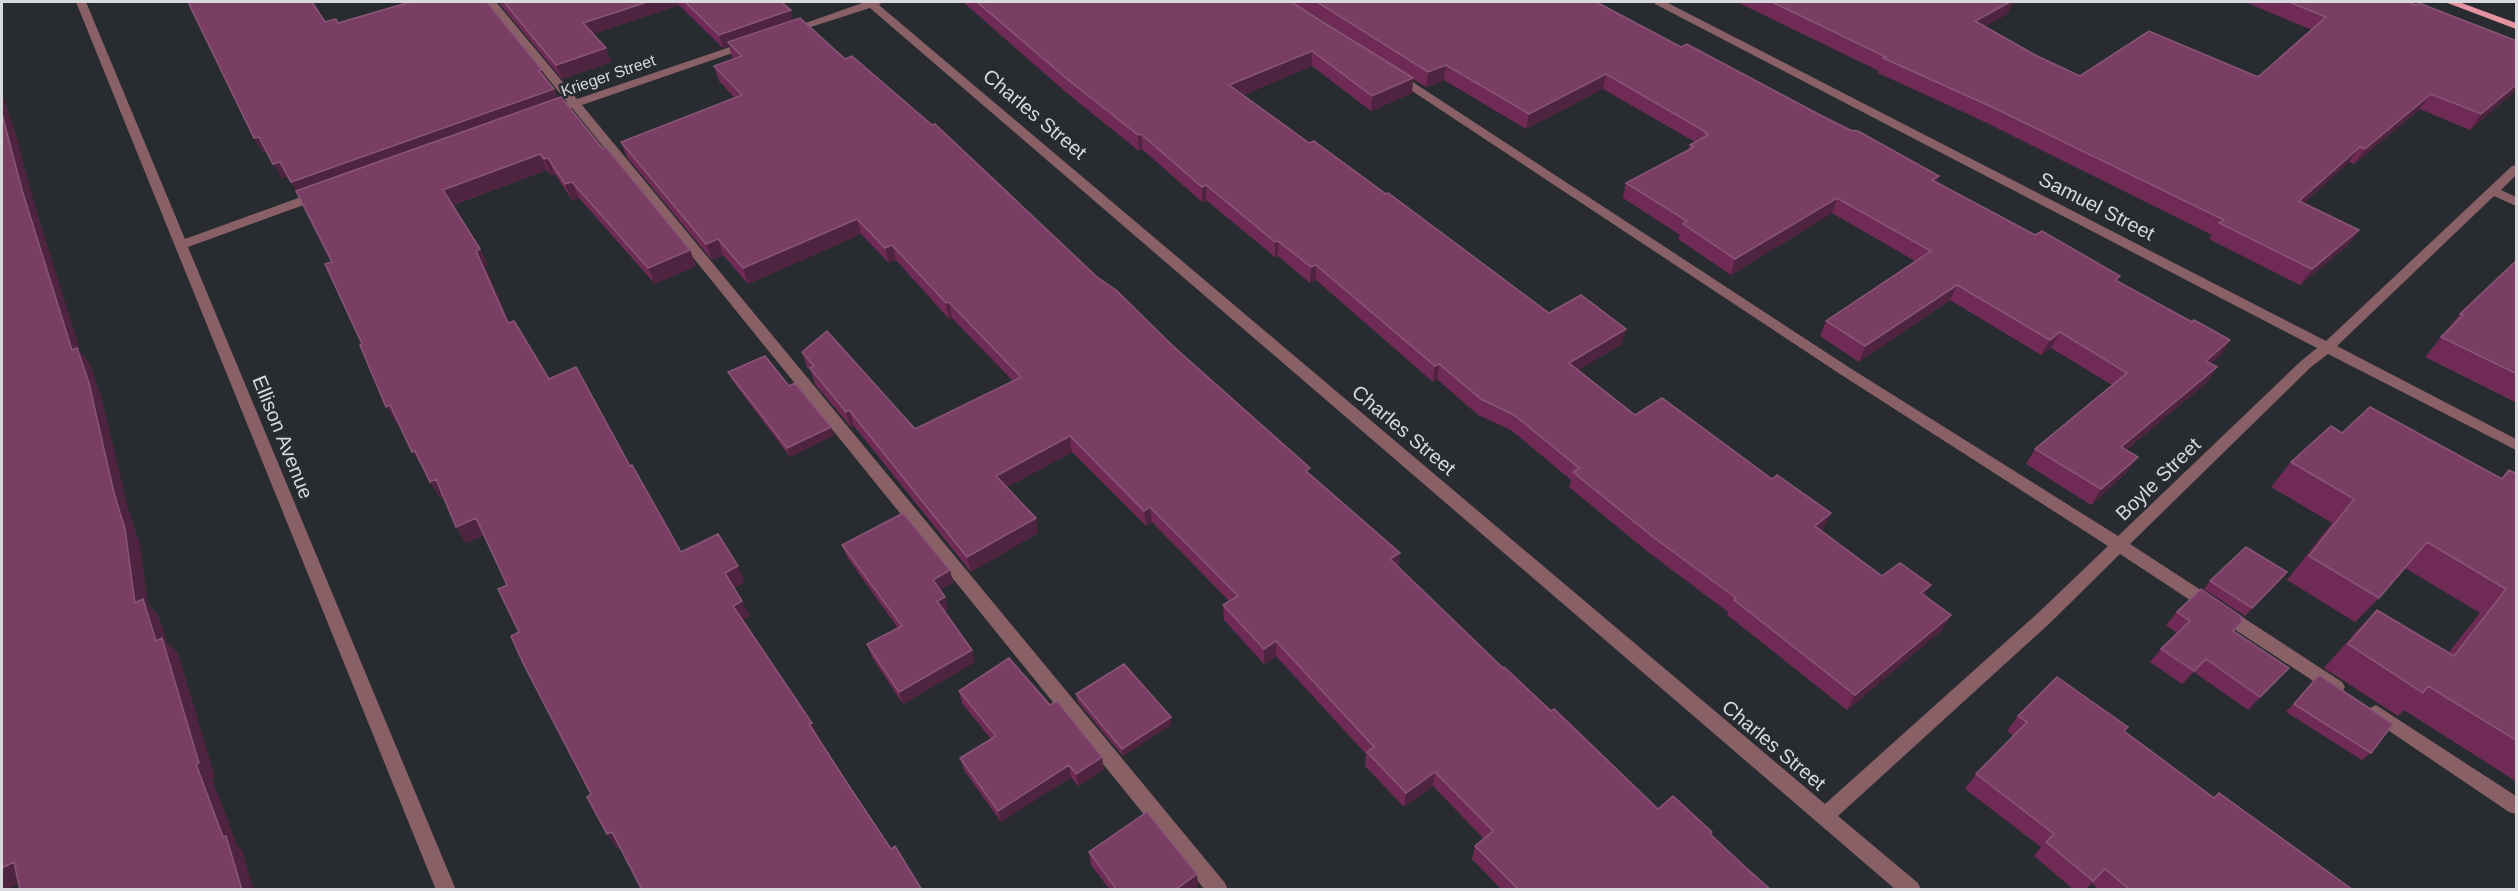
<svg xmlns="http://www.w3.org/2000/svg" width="2518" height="891" viewBox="0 0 2518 891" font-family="Arial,sans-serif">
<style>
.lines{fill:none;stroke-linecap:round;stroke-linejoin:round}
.minor{fill:#886066;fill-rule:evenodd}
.major{fill:#e593a1;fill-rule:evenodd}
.wall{fill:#6f2b55;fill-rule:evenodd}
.shaded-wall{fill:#4e2440}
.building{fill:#7a3e64;stroke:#895677;stroke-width:1.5}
.labels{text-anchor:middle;stroke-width:5;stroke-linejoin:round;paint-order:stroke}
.far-street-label{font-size:16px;fill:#d7d9dd;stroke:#282c30}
.street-label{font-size:20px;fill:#d7d9dd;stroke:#282c30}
</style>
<rect width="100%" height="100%" fill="#282c30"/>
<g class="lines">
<path class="minor" d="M 76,2 L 86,2 L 185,239 L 315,192 L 319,191 L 325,195 L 323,198 L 188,247 L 456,890 L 436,890 Z
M 486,2 L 496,2 L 577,99 L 745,42 L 753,42 L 753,46 L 582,105 L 1225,883 L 1228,890 L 1205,890 L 572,108 L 563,108 L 561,106 L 567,102 Z
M 865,2 L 882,2 L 879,5 L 1825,804 L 2038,613 L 2108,546 L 1840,374 L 1391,77 L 1391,73 L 1399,73 L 1850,368 L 2118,536 L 2301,361 L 2317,348 L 1655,4 L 1654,2 L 1666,2 L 2326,341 L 2512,166 L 2516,165 L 2516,175 L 2501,190 L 2516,197 L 2516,206 L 2494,196 L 2337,346 L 2516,439 L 2516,450 L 2328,354 L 2311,367 L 2130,544 L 2342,682 L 2345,687 L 2342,692 L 2336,694 L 2330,692 L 2120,554 L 2050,623 L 1838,816 L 1918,883 L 1921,890 L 1896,890 L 870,8 L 792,33 L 784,33 L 783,31 Z
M 2376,705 L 2516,796 L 2516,814 L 2509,812 L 2370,718 L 2367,713 L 2370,708 Z"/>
<path class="major" d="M 2445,2 L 2459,2 L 2516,23 L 2516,29 Z"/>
</g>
<path class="wall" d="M 498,2 L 788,2 L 789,3 L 784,4 L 793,20 L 845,59 L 1097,277 L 1174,347 L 1310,474 L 1399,567 L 1503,668 L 1551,711 L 1658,809 L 1711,834 L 1743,865 L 1771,890 L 1502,890 L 1472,859 L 1475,846 L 1484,839 L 1433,786 L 1404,807 L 1365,766 L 1366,754 L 1276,656 L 1264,664 L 1224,620 L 1223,605 L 1229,601 L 1152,522 L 1146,526 L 1072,452 L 1007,487 L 1038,533 L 971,572 L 854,426 L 851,427 L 815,384 L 811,371 L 807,367 L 802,352 L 915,429 L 1013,381 L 952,318 L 949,319 L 896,260 L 889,263 L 861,234 L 748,284 L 723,255 L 712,260 L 627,157 L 621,142 L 735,98 L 719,81 L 714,66 L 734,59 L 732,57 L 729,46 L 723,48 L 679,5 L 593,34 L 606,48 L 611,62 L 562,79 Z
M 963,2 L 1601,2 L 1600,4 L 1681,47 L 1939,176 L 1936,183 L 2035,235 L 2120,276 L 2117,281 L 2192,322 L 2230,340 L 2220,356 L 2210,363 L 2217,367 L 2206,383 L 2126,450 L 2127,472 L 2091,505 L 2026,464 L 2035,449 L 2112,385 L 2051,348 L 2041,355 L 1950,300 L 1859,362 L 1820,336 L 1826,321 L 1915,261 L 1832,213 L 1731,275 L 1678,239 L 1680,235 L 1623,198 L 1626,183 L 1688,150 L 1690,145 L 1695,142 L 1603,89 L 1526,129 L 1444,80 L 1426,87 L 1413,79 L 1412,93 L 1371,111 L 1312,66 L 1243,95 L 1549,313 L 1622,344 L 1578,370 L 1635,415 L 1824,528 L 1821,531 L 1882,576 L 1925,596 L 1951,615 L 1942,630 L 1847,710 L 1750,633 L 1727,615 L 1728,612 L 1648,552 L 1569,487 L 1571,480 L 1511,430 L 1478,415 L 1437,379 L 1433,382 L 1316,280 L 1310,283 L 1278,256 L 1275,257 L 1206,200 L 1202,202 L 1142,149 L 1139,151 L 1068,94 ZM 1304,9 L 1316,16 L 1376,55 Z
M 1737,2 L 2013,2 L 2007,14 L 1985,26 L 2037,56 L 2080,76 L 2258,77 L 2312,30 L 2245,2 L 2407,2 L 2517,41 L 2517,89 L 2470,130 L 2420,109 L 2354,164 L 2349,162 L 2304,203 L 2359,230 L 2348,245 L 2300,285 L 2209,239 L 2212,235 L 1985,122 L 1878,73 L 1879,71 Z
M 325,22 L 338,23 L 542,70 L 547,81 L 554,89 L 558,99 L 690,250 L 696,266 L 655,284 L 579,198 L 572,200 L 555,174 L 551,175 L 547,170 L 453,205 L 480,249 L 488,265 L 485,266 L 509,323 L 549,379 L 630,466 L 681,552 L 745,582 L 734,588 L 742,601 L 749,616 L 742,620 L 812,723 L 818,738 L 847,783 L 891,849 L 922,890 L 620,847 L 617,848 L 607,834 L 591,794 L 519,632 L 507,585 L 484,535 L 466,543 L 456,527 L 443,496 L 440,498 L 423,468 L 398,422 L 396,423 L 362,344 L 332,262 L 297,191 L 288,176 L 282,178 L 266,151 L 263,152 L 254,138 Z
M 2517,260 L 2517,403 L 2425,357 L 2460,314 Z
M 728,372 L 831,427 L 834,435 L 790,457 L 732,380 Z
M 2342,433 L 2501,478 L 2509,470 L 2517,474 L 2517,782 L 2404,710 L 2398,716 L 2324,668 L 2354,634 L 2377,610 L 2449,652 L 2480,613 L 2405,568 L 2379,598 L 2355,622 L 2287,580 L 2332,523 L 2271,487 L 2291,462 Z
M 842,545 L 950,570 L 953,583 L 940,590 L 948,609 L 944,611 L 975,662 L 903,704 L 872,657 L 867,644 L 898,628 L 847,557 Z
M 2287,572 L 2245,616 L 2204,589 L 2210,581 Z
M 2177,612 L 2240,619 L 2234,631 L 2289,668 L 2248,710 L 2194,672 L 2182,684 L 2150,662 L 2161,649 L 2177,633 L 2166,625 Z
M 2319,675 L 2371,753 L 2362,760 L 2286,712 Z
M 959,691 L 1104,769 L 1078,786 L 1071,777 L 1001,822 L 964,770 L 960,758 L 991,739 L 962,703 Z
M 1076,694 L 1171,717 L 1171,725 L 1123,756 L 1078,702 Z
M 2018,716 L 2124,731 L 2214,798 L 2353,890 L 2099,890 L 2092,883 L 2085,890 L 2074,890 L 2034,856 L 2041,847 L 1965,789 L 1976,774 L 2014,736 L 2007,731 Z
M 1089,852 L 1198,886 L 1193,890 L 1110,890 L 1091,865 Z"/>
<path class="shaded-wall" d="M 647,2 L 678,2 L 679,5 L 588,36 L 583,23 Z
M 2010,2 L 2013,2 L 2007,14 L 1969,35 L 1975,21 Z
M 791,10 L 794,24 L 728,42 L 729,46 L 723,48 L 719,35 Z
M 606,48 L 611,62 L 562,79 L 556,65 Z
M 1312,51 L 1312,66 L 1230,100 L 1229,85 Z
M 1446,65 L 1444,80 L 1426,87 L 1428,72 Z
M 542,70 L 548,83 L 539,71 Z
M 1606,74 L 1603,89 L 1526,129 L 1529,114 Z
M 1413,78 L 1412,93 L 1371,111 L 1372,96 Z
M 2517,84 L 2517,89 L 2470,130 L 2481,114 Z
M 554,89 L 560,103 L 300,196 L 291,182 Z
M 2,93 L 16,135 L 35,206 L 81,353 L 90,364 L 102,399 L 128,508 L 140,545 L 148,604 L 158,615 L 167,642 L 178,653 L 215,777 L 212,779 L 237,845 L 242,850 L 254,890 L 242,890 L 196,764 L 156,641 L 135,603 L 2,114 Z
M 2431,94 L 2420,109 L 2354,164 L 2365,149 Z
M 1141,134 L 1142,149 L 1139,151 L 1138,135 Z
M 259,137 L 267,150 L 263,152 L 254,138 Z
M 2360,147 L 2349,162 L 2289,217 L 2299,201 Z
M 540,154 L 547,170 L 451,205 L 443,190 Z
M 548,158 L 555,174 L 551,175 L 544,159 Z
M 280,162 L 289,176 L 282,178 L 273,164 Z
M 1939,176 L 1933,191 L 1932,180 Z
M 572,182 L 579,198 L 572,200 L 565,184 Z
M 1206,185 L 1206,200 L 1202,202 L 1202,187 Z
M 1837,198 L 1832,213 L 1731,275 L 1735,259 Z
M 857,219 L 861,234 L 748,284 L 743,268 Z
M 2359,230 L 2348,245 L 2300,285 L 2312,269 Z
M 718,239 L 723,255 L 712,260 L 706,244 Z
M 1278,241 L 1278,256 L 1275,257 L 1275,242 Z
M 892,245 L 896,260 L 889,263 L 885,248 Z
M 480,249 L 488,265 L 485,266 L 516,339 L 508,323 L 476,251 Z
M 690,250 L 696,266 L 655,284 L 648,268 Z
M 1316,265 L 1316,280 L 1310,283 L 1311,267 Z
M 1957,285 L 1950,300 L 1859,362 L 1865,346 Z
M 949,302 L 952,318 L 949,319 L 946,303 Z
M 1626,329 L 1622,344 L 1565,378 L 1569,363 Z
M 2060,332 L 2051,348 L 2041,355 L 2050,340 Z
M 2230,340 L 2220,356 L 2195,376 L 2206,361 Z
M 1439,364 L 1437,379 L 1433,382 L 1435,366 Z
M 2217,367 L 2206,383 L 2111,462 L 2121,447 Z
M 390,405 L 401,421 L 396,423 L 386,407 Z
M 849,410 L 854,426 L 851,427 L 846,412 Z
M 831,427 L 834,435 L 790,457 L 787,448 Z
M 1070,436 L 1072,452 L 999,491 L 996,476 Z
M 415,451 L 425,467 L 423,468 L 412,452 Z
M 2138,457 L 2127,472 L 2091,505 L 2101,489 Z
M 436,479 L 446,495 L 440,498 L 430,482 Z
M 1150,507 L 1152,522 L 1146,526 L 1144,511 Z
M 1831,513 L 1824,528 L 1808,541 L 1815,526 Z
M 476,518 L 486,534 L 466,543 L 456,527 Z
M 1036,518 L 1038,533 L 971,572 L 967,557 Z
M 1400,553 L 1399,568 L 1390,559 Z
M 738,566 L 745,582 L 732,589 L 725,573 Z
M 950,570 L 953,583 L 936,592 L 933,580 Z
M 2287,572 L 2280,581 L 2245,616 L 2252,608 Z
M 1931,585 L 1922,600 L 1921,593 Z
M 945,597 L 948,609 L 940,613 L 937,601 Z
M 742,601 L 749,616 L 740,621 L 733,606 Z
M 1951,615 L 1942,630 L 1847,710 L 1855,695 Z
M 1276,641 L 1276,656 L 1264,664 L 1264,649 Z
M 972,650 L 975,662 L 903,704 L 899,692 Z
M 1171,717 L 1171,725 L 1123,756 L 1122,749 Z
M 812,723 L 818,738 L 815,739 L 809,724 Z
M 1102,757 L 1104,769 L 1078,786 L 1076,774 Z
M 1069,765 L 1071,777 L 1001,822 L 998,811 Z
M 1435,772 L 1433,786 L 1404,807 L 1406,793 Z
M 612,832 L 622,845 L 617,848 L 607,834 Z
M 14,862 L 33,876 L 6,890 L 2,890 L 2,868 Z
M 1197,874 L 1198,886 L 1193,890 L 1175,890 Z"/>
<path class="building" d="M 188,2 L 312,2 L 325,22 L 336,19 L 338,23 L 410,2 L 487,2 L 542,70 L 539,71 L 554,89 L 291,182 L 280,162 L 273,164 L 259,137 L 254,138 Z
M 504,2 L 647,2 L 583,23 L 606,48 L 556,65 Z
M 685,2 L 781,2 L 791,10 L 719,35 Z
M 977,2 L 1291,2 L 1413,78 L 1372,96 L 1312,51 L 1229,85 L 1309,143 L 1314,141 L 1386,194 L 1388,193 L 1549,313 L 1581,295 L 1626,329 L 1569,363 L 1635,415 L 1662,398 L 1772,479 L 1777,475 L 1831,513 L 1815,526 L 1882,576 L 1900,563 L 1931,585 L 1921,593 L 1951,615 L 1855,695 L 1757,618 L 1734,600 L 1736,598 L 1653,537 L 1573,472 L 1579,468 L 1514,415 L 1481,399 L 1439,364 L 1435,366 L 1316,265 L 1311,267 L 1278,241 L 1275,242 L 1206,185 L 1202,187 L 1141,134 L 1138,135 L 1067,79 Z
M 1317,2 L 1600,2 L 1598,3 L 1681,47 L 1687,44 L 1822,116 L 1850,130 L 1858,131 L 1939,176 L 1932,180 L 2035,235 L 2042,231 L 2120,276 L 2115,280 L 2192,322 L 2194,320 L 2230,340 L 2206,361 L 2217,367 L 2121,447 L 2138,457 L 2101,489 L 2035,449 L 2127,373 L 2060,332 L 2050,340 L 1957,285 L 1865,346 L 1826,321 L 1931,251 L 1837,198 L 1735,259 L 1683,224 L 1687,221 L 1626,183 L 1694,147 L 1690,145 L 1708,135 L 1705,133 L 1706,132 L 1606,74 L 1529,114 L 1446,65 L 1428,72 Z
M 1772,2 L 2010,2 L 1975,21 L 2037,56 L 2080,76 L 2149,31 L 2258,77 L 2326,17 L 2289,2 L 2407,2 L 2416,5 L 2419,3 L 2517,41 L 2517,84 L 2481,114 L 2431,94 L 2365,149 L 2360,147 L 2299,201 L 2359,230 L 2312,269 L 2219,223 L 2224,220 L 1992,107 L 1883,58 L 1886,57 Z
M 800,18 L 845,59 L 852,56 L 932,125 L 935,124 L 1097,277 L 1116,290 L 1174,347 L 1310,468 L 1306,471 L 1400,553 L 1390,559 L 1503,668 L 1504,667 L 1551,711 L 1554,709 L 1658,809 L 1673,796 L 1712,832 L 1710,834 L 1743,865 L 1771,890 L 1519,890 L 1475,846 L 1493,831 L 1435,772 L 1406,793 L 1367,752 L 1374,747 L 1276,641 L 1264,649 L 1223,605 L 1238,596 L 1150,507 L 1144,511 L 1070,436 L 996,476 L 1036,518 L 967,557 L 849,410 L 846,412 L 810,368 L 814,366 L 802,352 L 827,331 L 915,429 L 1021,377 L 949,302 L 946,303 L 892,245 L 885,248 L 857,219 L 743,268 L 718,239 L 706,244 L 621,142 L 742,95 L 714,66 L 742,56 L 728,42 Z
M 561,97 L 603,149 L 606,147 L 690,250 L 648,268 L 572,182 L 565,184 L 548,158 L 544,159 L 540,154 L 443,190 L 480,249 L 476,251 L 508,323 L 514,321 L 549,379 L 576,367 L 630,466 L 632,465 L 681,552 L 718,534 L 738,566 L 725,573 L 742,601 L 733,606 L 812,723 L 809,724 L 847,783 L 891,849 L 895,846 L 922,890 L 642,890 L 612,832 L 607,834 L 587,797 L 591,794 L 523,663 L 511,636 L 519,632 L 498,589 L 507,585 L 476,518 L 456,527 L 436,479 L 430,482 L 415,451 L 412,452 L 390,405 L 386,407 L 360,345 L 362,344 L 325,264 L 332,262 L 296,191 Z
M 2,114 L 22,190 L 72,350 L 77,348 L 89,383 L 114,493 L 125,529 L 135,603 L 143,599 L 156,641 L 162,638 L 199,763 L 196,764 L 223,837 L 226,836 L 242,890 L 20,890 L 14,862 L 2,868 Z
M 2517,260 L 2517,374 L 2441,337 L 2463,315 L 2460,314 Z
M 765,356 L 789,386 L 795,383 L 831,427 L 787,448 L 728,372 Z
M 2370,407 L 2502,479 L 2509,470 L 2517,474 L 2517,741 L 2428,686 L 2423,693 L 2348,644 L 2377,610 L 2454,656 L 2506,589 L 2427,542 L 2379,598 L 2309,556 L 2354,499 L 2291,462 L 2331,426 L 2342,433 Z
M 903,513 L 950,570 L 933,580 L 945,597 L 937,601 L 972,650 L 899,692 L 867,644 L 902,626 L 842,545 Z
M 2246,547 L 2287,572 L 2252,608 L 2210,581 Z
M 2201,589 L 2242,617 L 2240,619 L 2243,621 L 2233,631 L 2289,668 L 2260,697 L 2206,659 L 2194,671 L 2161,649 L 2190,621 L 2177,612 Z
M 1009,658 L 1050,705 L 1057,701 L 1102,757 L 1076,774 L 1069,765 L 998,811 L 960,758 L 996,736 L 959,691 Z
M 1124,664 L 1171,717 L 1122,749 L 1076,694 Z
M 2319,675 L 2393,724 L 2371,753 L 2294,704 Z
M 2057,677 L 2128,727 L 2124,731 L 2214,798 L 2219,793 L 2353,890 L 2130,890 L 2105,869 L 2093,881 L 2046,842 L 2054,834 L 1976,774 L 2027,722 L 2018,716 Z
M 1147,812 L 1197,874 L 1175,890 L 1117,890 L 1089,852 Z"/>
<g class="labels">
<g class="far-street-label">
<text transform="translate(608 75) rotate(-19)" y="6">Krieger Street</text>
</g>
<g class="street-label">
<text transform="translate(1035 114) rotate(40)" y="7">Charles Street</text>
<text transform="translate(2097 206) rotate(27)" y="7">Samuel Street</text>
<text transform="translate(1404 430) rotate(40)" y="7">Charles Street</text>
<text transform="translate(283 437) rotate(68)" y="7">Ellison Avenue</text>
<text transform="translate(2158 479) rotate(-44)" y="7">Boyle Street</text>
<text transform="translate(1774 745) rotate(40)" y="7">Charles Street</text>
</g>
</g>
<rect width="2518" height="891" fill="none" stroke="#d7d9dd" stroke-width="6"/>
</svg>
